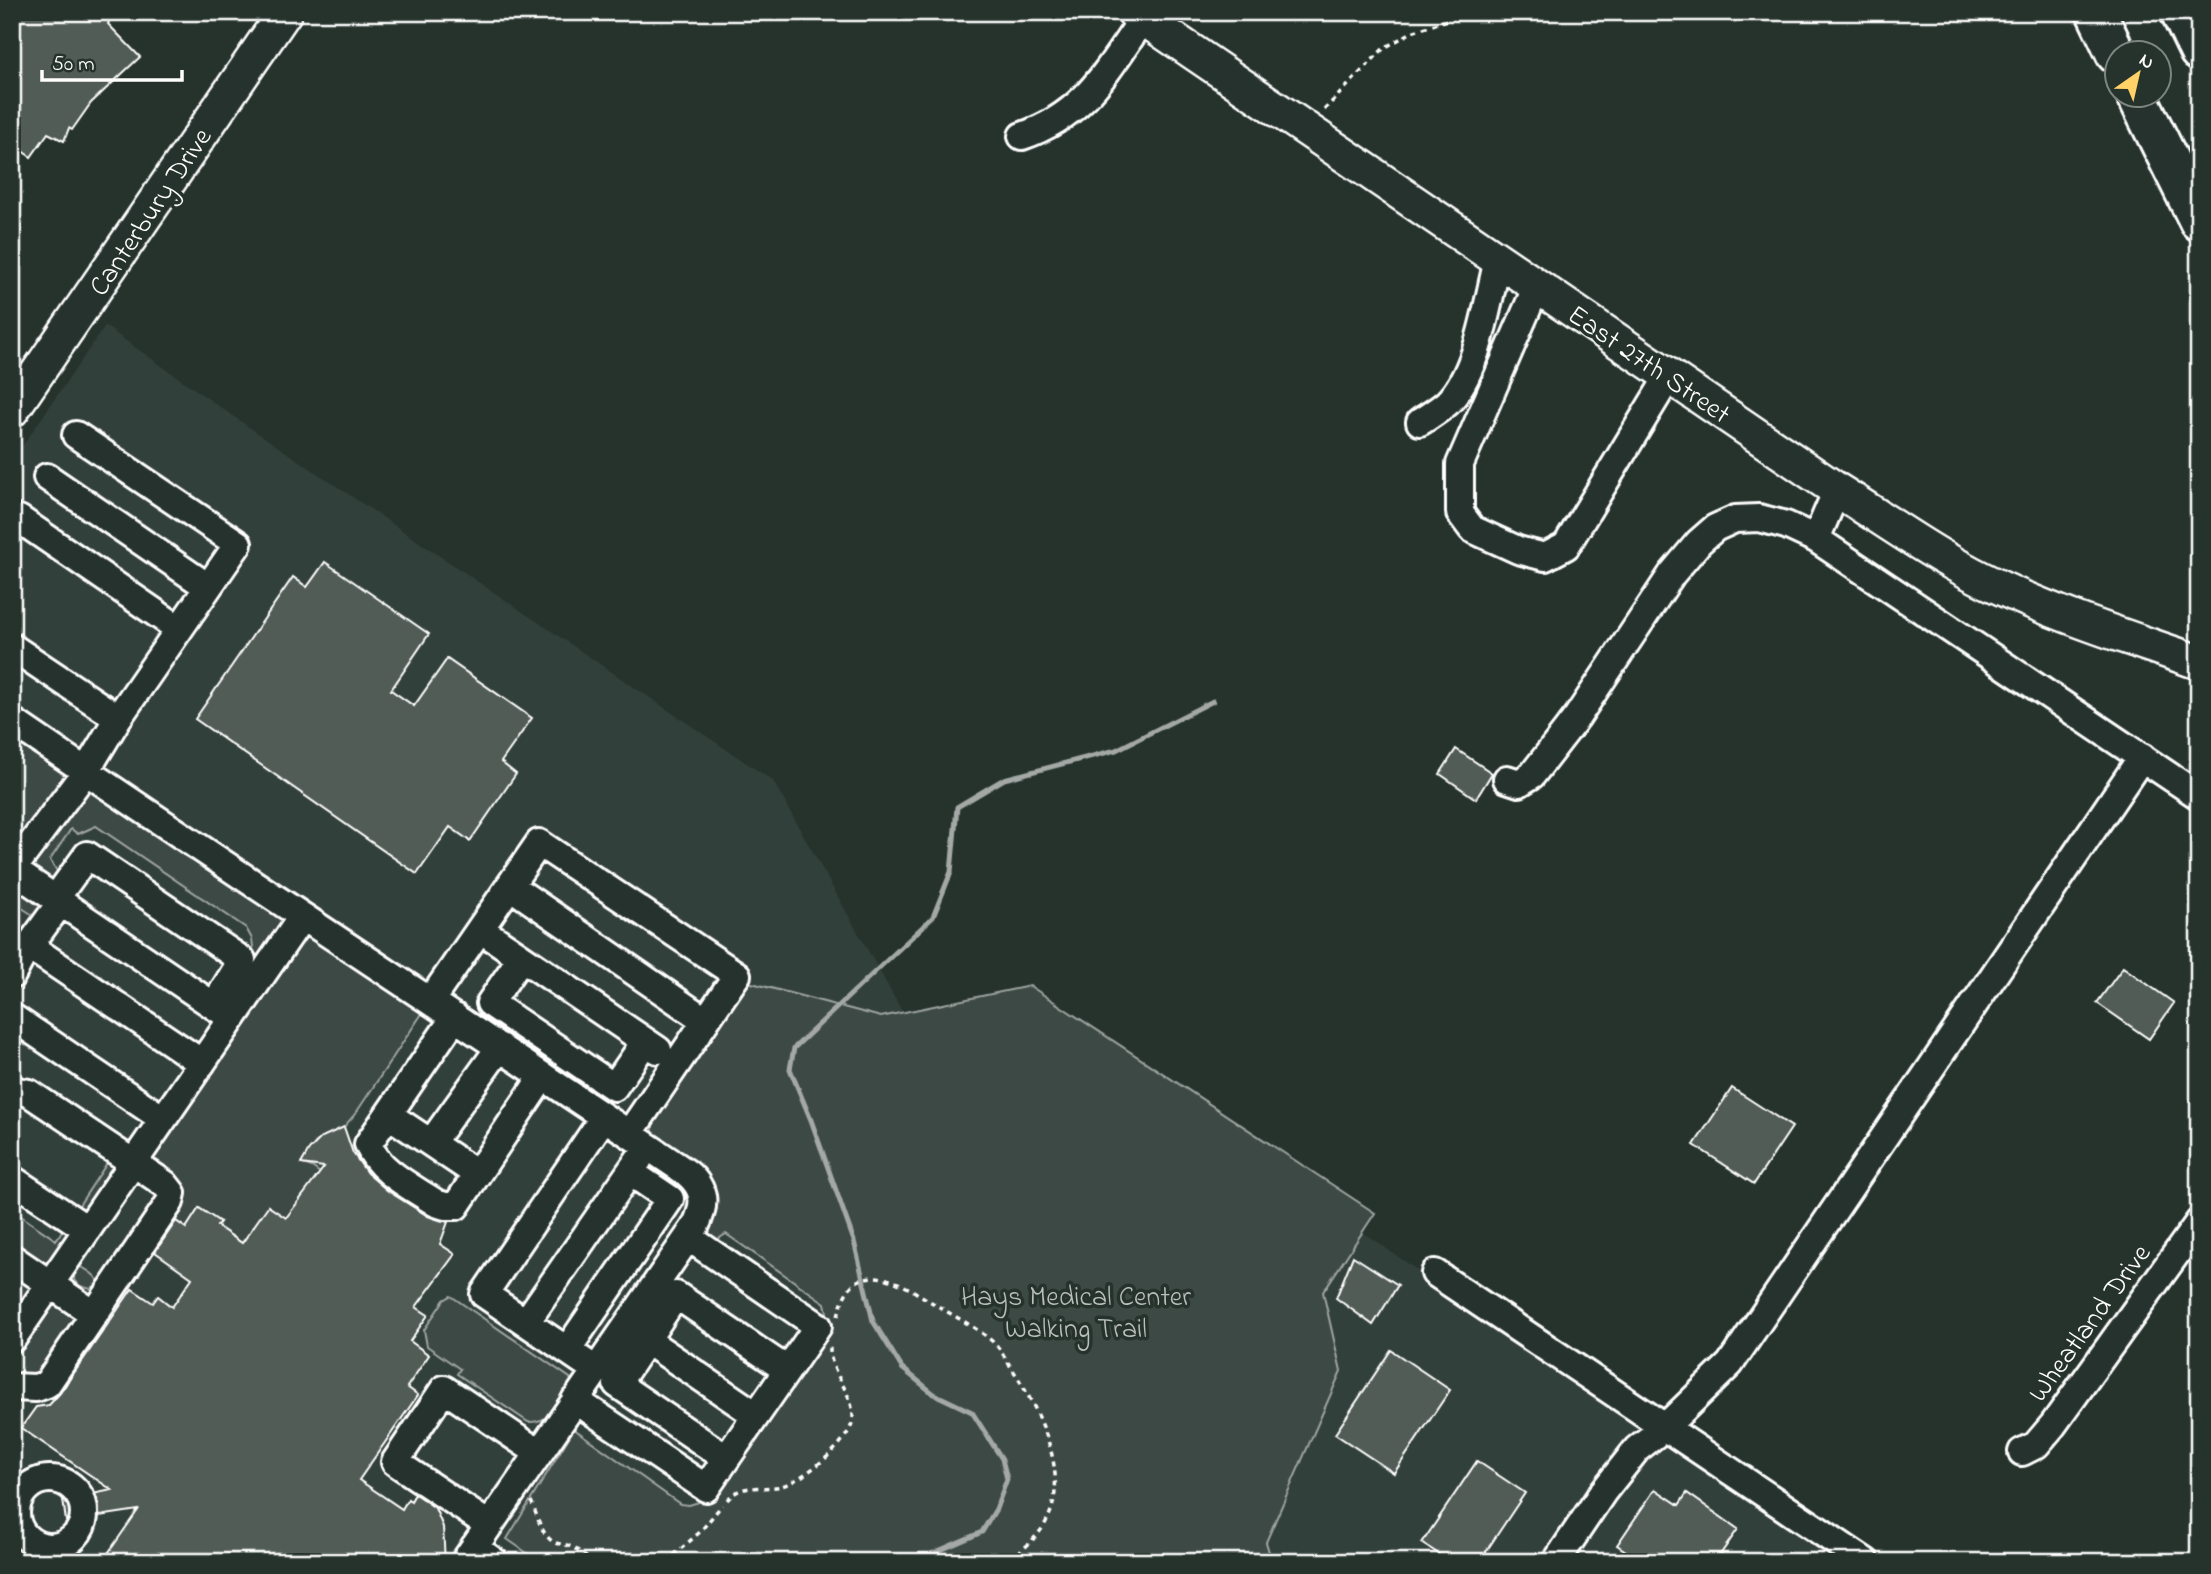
<svg xmlns="http://www.w3.org/2000/svg" width="2211" height="1574" viewBox="0 0 2211 1574" font-family="'Indie Flower',sans-serif">
<style>
.built{fill:#333f3a}
.green{fill:#3e4944;stroke:#9ea4a2;stroke-width:2}
.lines{fill:none;stroke-linecap:round;stroke-linejoin:round}
.stream{stroke:#a4a9a7;stroke-width:5}
.building{fill:#515c57;stroke:#fff;stroke-width:2}
.minor-casing{stroke:#fff;stroke-width:32}
.major-casing{stroke:#fff;stroke-width:38}
.highway-casing{stroke:#fff;stroke-width:44}
.path{stroke:#fff;stroke-width:3.5;stroke-dasharray:5 5;stroke-linecap:butt}
.minor{stroke:#26332d;stroke-width:26}
.major{stroke:#26332d;stroke-width:33}
.highway{stroke:#26332d;stroke-width:38}
.labels{text-anchor:middle;stroke-width:7;stroke-linejoin:round;paint-order:stroke}
.street-label{font-size:28px;fill:#fff;stroke:#26332d}
.park-label{font-size:28px;fill:#bbbfbe;stroke:#26332d}
</style>
<rect width="100%" height="100%" fill="#26332d"/>
<filter id="ink" filterUnits="userSpaceOnUse"><feTurbulence type="fractalNoise" baseFrequency=".0143" numOctaves="2"/><feDisplacementMap in="SourceGraphic" scale="14" xChannelSelector="R" yChannelSelector="G"/><feConvolveMatrix kernelMatrix="1 2 1 2 8 2 1 2 1" color-interpolation-filters="sRGB"/></filter>
<g filter="url(#ink)">
<path class="built" d="M 105,326 L 240,421 L 773,781 L 1211,1562 L 12,1562 L 12,461 Z
M 1348,1222 L 1837,1562 L 1251,1562 L 1288,1301 Z"/>
<path class="green" d="M 12,721 L 431,1000 L 356,1113 L 344,1127 L 322,1137 L 315,1143 L 302,1164 L 312,1167 L 320,1173 L 286,1218 L 268,1206 L 269,1261 L 217,1226 L 220,1222 L 186,1228 L 163,1213 L 170,1202 L 133,1163 L 50,1284 L 94,1314 L 47,1384 L 12,1387 L 12,1210 L 56,1240 L 115,1151 L 132,1163 L 232,1019 L 217,1008 L 254,954 L 252,939 L 246,928 L 96,826 L 78,834 L 71,829 L 50,860 L 62,879 L 36,917 L 22,908 L 12,920 Z
M 744,981 L 881,1017 L 1030,986 L 1375,1213 L 1323,1292 L 1341,1371 L 1266,1542 L 1272,1562 L 540,1562 L 507,1539 L 574,1429 L 680,1504 L 689,1505 L 706,1500 L 829,1322 L 825,1303 L 726,1234 L 712,1243 L 704,1232 C 709,1223 718,1213 717,1202 C 715,1176 672,1151 653,1135 L 653,1121 Z
M 75,1265 C 85,1268 94,1273 99,1282 L 91,1289 L 80,1286 L 74,1279 Z
M 451,1296 L 570,1378 L 572,1384 C 560,1401 551,1424 528,1422 L 457,1374 L 460,1369 L 427,1346 L 424,1330 L 444,1300 Z"/>
<g class="lines">
<path class="stream" d="M 913,1562 L 982,1532 L 996,1509 L 1007,1479 L 1002,1459 L 972,1412 L 934,1394 L 902,1368 L 873,1321 L 854,1241 L 811,1120 L 790,1069 L 794,1048 L 933,917 L 951,872 L 957,807 L 1004,779 L 1116,750 L 1213,701"/>
</g>
<path class="building" d="M 22,12 L 94,12 L 109,22 L 108,24 L 140,57 L 91,103 L 72,130 L 69,128 L 64,141 L 48,133 L 31,157 L 12,144 L 12,26 Z
M 325,562 L 429,634 L 391,690 L 414,706 L 447,659 L 532,718 L 501,762 L 516,774 L 470,841 L 450,827 L 417,874 L 195,719 L 293,577 L 307,587 Z
M 1456,749 L 1492,773 L 1476,799 L 1440,774 Z
M 2123,967 L 2174,1003 L 2149,1039 L 2097,1003 Z
M 1732,1088 L 1792,1127 L 1754,1184 L 1694,1145 Z
M 344,1127 L 353,1153 L 367,1173 L 388,1191 L 428,1216 L 448,1222 L 440,1244 L 455,1254 L 416,1307 L 428,1315 L 410,1341 L 429,1355 L 407,1387 L 418,1395 L 359,1480 L 402,1509 L 408,1499 L 411,1501 L 415,1494 L 435,1508 L 443,1527 L 445,1562 L 102,1562 L 138,1510 L 66,1521 L 63,1500 L 112,1490 L 21,1428 L 36,1407 L 49,1405 L 60,1393 L 132,1289 L 153,1303 L 158,1296 L 172,1307 L 192,1278 L 155,1252 L 176,1221 L 186,1228 L 199,1208 L 220,1222 L 217,1226 L 242,1243 L 268,1206 L 286,1218 L 324,1167 L 301,1164 L 309,1150 L 322,1137 Z
M 1353,1256 L 1398,1285 L 1373,1325 L 1336,1298 Z
M 1391,1350 L 1450,1390 L 1394,1473 L 1335,1434 Z
M 1477,1461 L 1525,1493 L 1479,1562 L 1451,1562 L 1422,1543 Z
M 1655,1489 L 1679,1505 L 1687,1493 L 1738,1529 L 1715,1562 L 1642,1562 L 1617,1545 Z"/>
<g class="lines">
<defs>
<path id="minor" d="M 1022,136 C 1086,114 1106,71 1143,19
M 1537,286 L 1460,464 L 1460,513 L 1472,529 L 1518,550 L 1545,557 L 1566,546 L 1669,376
M 1420,422 C 1429,416 1439,410 1447,403 C 1479,372 1487,302 1498,260
M 47,477 L 208,587
M 19,519 L 179,629
M 1816,539 L 1837,490
M 12,647 L 118,718
M 12,721 C 236,874 462,1021 687,1173 C 706,1189 706,1205 695,1227 L 464,1562
M 1507,779 L 1519,783 L 1532,775 L 1577,717 L 1672,574 L 1699,542 L 1715,528 L 1735,519 L 1759,518 L 1786,525 L 1816,539 L 2199,796
M 12,870 L 86,771 L 118,718 L 238,544 L 76,435
M 13,870 L 229,1016
M 510,886 L 706,1021
M 56,898 L 87,855 L 242,960 L 214,1006
M 480,929 L 658,1050
M 29,946 L 202,1063
M 521,958 L 490,1003 L 614,1087 L 645,1042
M 12,975 L 22,956 L 61,902
M 431,1000 L 539,843 L 737,975 L 629,1134
M 12,1017 L 163,1119
M 455,1017 L 368,1144 C 379,1172 412,1187 436,1203 L 445,1206 L 456,1206 L 543,1076
M 12,1090 L 29,1093 L 165,1184 L 172,1193 L 170,1202 L 47,1384 L 36,1388 L 12,1387
M 389,1115 L 477,1174
M 431,1143 L 500,1047
M 12,1179 L 87,1229
M 12,1258 L 94,1314
M 1435,1273 L 1866,1562
M 526,1322 L 639,1159
M 633,1331 L 756,1415
M 13,1338 L 302,917
M 567,1350 L 670,1199 L 630,1172
M 596,1370 L 484,1294 L 604,1117
M 575,1400 L 706,1488 L 818,1326 L 688,1237
M 2022,1452 L 2036,1445 L 2053,1425 L 2199,1222
M 726,1458 L 617,1384 L 676,1295 L 787,1370
M16 1513a34 34 0 1 1 68 0a34 34 0 1 1-68 0Z
M 489,1525 L 395,1462 L 444,1389 L 539,1453
M 474,1547 L 495,1562
M 1556,1562 L 1603,1492 L 1637,1449 L 1665,1427 L 1730,1364 L 2142,757"/>
<path id="major" d="M 1134,12 L 1837,490 C 1890,523 1943,562 2001,588 C 2063,617 2130,638 2195,661
M 12,410 L 285,12"/>
<path id="highway" d="M 2096,12 L 2116,54
M 2180,12 L 2199,51
M 2136,94 L 2199,221"/>
</defs>
<use href="#minor" class="minor-casing"/>
<use href="#major" class="major-casing"/>
<use href="#highway" class="highway-casing"/>
<path class="path" d="M 1324,110 L 1384,48 L 1412,32 L 1470,12
M 838,1316 C 843,1296 850,1277 875,1277 C 897,1278 919,1295 938,1306 C 955,1317 982,1330 996,1345 C 1002,1351 1006,1360 1011,1367 C 1038,1408 1075,1479 1043,1527 C 1035,1540 1020,1551 1009,1562
M 727,1500 C 744,1481 761,1491 782,1486 C 803,1480 853,1441 853,1417 C 853,1391 829,1373 830,1347
M 531,1501 C 537,1514 540,1532 552,1541 C 557,1545 563,1543 569,1546 C 577,1549 585,1556 592,1562
M 666,1562 L 700,1532 L 722,1505"/>
<use href="#minor" class="minor"/>
<use href="#major" class="major"/>
<use href="#highway" class="highway"/>
</g>
</g>
<g class="labels">
<g class="street-label">
<text transform="translate(149 211) rotate(-56)" y="10">Canterbury Drive</text>
<text transform="translate(1650 363) rotate(34)" y="10">East 27th Street</text>
<text transform="translate(2088 1322) rotate(-54)" y="10">Wheatland Drive</text>
</g>
<g class="park-label">
<text x="1076" y="1305">Hays Medical Center<tspan x="1076" dy="32">Walking Trail</tspan></text>
</g>
</g>
<rect width="2211" height="1574" fill="none" stroke="#26332d" stroke-width="42"/>
<rect x="21" y="21" width="2169" height="1532" fill="none" stroke="#fff" stroke-width="2.5" filter="url(#ink)"/>
<g transform="translate(2138 74) rotate(34)"><circle r="33" fill="#26332d" stroke="#7d8581" stroke-width="2"/>
<path d="M0-5L12 26L0 18L-12 26Z" fill="#ffd166"/>
<text y="-10" font-size="19" font-weight="bold" text-anchor="middle" fill="#ffffff">N</text>
</g>
<path d="M42 70v10h140v-10" fill="none" stroke="#ffffff" stroke-width="3.5"/>
<text x="52" y="70" font-size="21" fill="#ffffff" stroke="#26332d" stroke-width="5" paint-order="stroke">50 m</text>
</svg>
